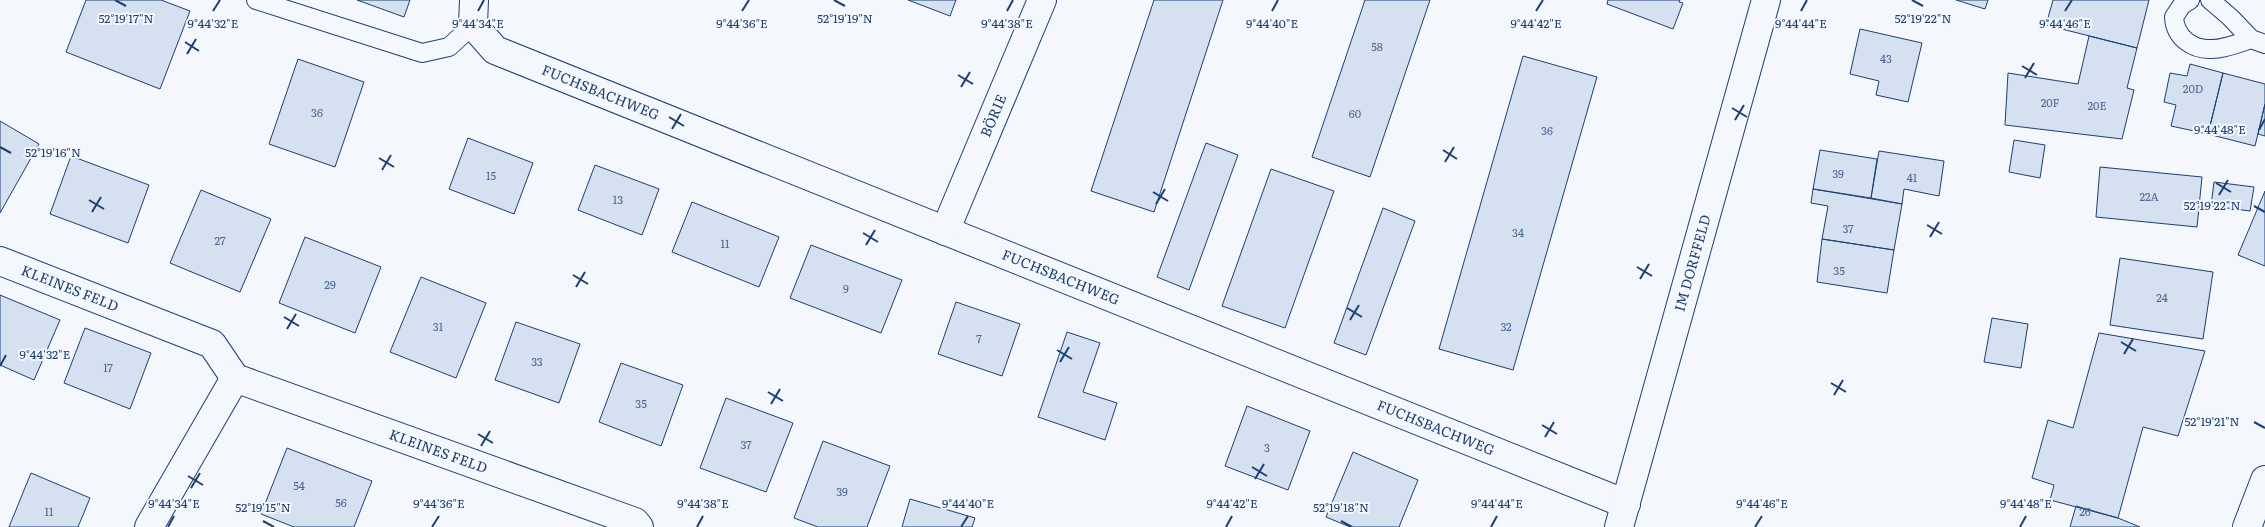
<svg xmlns="http://www.w3.org/2000/svg" width="2265" height="527" viewBox="0 0 2265 527" font-family="Literata,serif">
<style>
.building{fill:#d5e0f0;stroke:#1d3f73}
.lines{fill:none;stroke-linecap:round;stroke-linejoin:round}
.service-casing{stroke:#1d3f73;stroke-width:20}
.minor-casing{stroke:#1d3f73;stroke-width:30}
.tertiary-casing{stroke:#1d3f73;stroke-width:30}
.service{stroke:#f4f7fb;stroke-width:18}
.minor{stroke:#f4f7fb;stroke-width:28}
.tertiary{stroke:#f4f7fb;stroke-width:28}
.ticks{fill:none;stroke:#1d3f73;stroke-width:2}
.labels{text-anchor:middle;stroke-width:4;stroke-linejoin:round;paint-order:stroke}
.number-label{font-size:11px;fill:#4b6792}
.street-label{font-size:14px;fill:#1d3f73;stroke:#f4f7fb}
.ticks-label{font-size:12px;text-anchor:middle;fill:#1d3f73;stroke:#f4f7fb;stroke-width:4;stroke-linejoin:round;paint-order:stroke}
</style>
<rect width="100%" height="100%" fill="#f4f7fb"/>
<path class="building" d="M 86,0 L 161,0 L 190,11 L 160,89 L 66,52 Z
M 357,0 L 410,0 L 404,17 Z
M 908,0 L 956,0 L 950,16 Z
M 1154,0 L 1223,0 L 1154,212 L 1091,191 Z
M 1365,0 L 1430,0 L 1370,177 L 1312,157 Z
M 1608,0 L 1680,0 L 1679,2 L 1683,3 L 1673,29 L 1607,4 Z
M 1956,0 L 1988,0 L 1985,9 Z
M 2053,0 L 2149,0 L 2137,48 L 2046,25 Z
M 1860,29 L 1922,43 L 1908,102 L 1876,95 L 1879,81 L 1850,74 Z
M 2089,36 L 2137,48 L 2127,88 L 2134,90 L 2122,139 L 2005,125 L 2008,73 L 2078,84 Z
M 1523,56 L 1597,77 L 1513,370 L 1439,349 Z
M 298,59 L 364,82 L 335,167 L 269,144 Z
M 2190,64 L 2223,73 L 2208,134 L 2171,126 L 2176,105 L 2164,102 L 2170,73 L 2187,76 Z
M 2223,73 L 2265,84 L 2265,104 L 2255,146 L 2208,134 Z
M 2265,104 L 2265,136 L 2258,134 Z
M 0,121 L 39,144 L 0,213 Z
M 468,138 L 533,163 L 514,214 L 449,189 Z
M 2014,140 L 2045,145 L 2040,178 L 2009,172 Z
M 1206,143 L 1238,155 L 1189,290 L 1157,277 Z
M 1820,150 L 1877,159 L 1871,198 L 1813,189 Z
M 1879,151 L 1944,161 L 1939,196 L 1904,189 L 1902,204 L 1871,198 Z
M 71,156 L 149,185 L 128,243 L 50,214 Z
M 595,165 L 659,189 L 642,235 L 578,210 Z
M 2100,167 L 2202,177 L 2197,227 L 2096,217 Z
M 1271,169 L 1334,191 L 1285,328 L 1222,306 Z
M 2214,182 L 2254,187 L 2250,211 L 2211,206 Z
M 1813,189 L 1902,204 L 1894,250 L 1822,239 L 1828,206 L 1811,203 Z
M 201,190 L 271,219 L 240,292 L 170,263 Z
M 2265,191 L 2265,266 L 2238,255 Z
M 692,202 L 779,237 L 759,287 L 672,252 Z
M 1383,208 L 1415,221 L 1366,355 L 1334,343 Z
M 305,237 L 381,267 L 355,333 L 279,303 Z
M 1822,239 L 1894,250 L 1887,293 L 1817,282 Z
M 811,245 L 902,280 L 881,333 L 790,298 Z
M 2120,258 L 2213,272 L 2203,339 L 2110,325 Z
M 421,277 L 486,303 L 456,378 L 390,352 Z
M 0,295 L 60,320 L 34,380 L 0,365 Z
M 956,302 L 1020,324 L 1002,376 L 938,354 Z
M 1992,318 L 2028,324 L 2021,368 L 1984,362 Z
M 516,322 L 580,344 L 559,403 L 495,380 Z
M 85,328 L 151,353 L 130,409 L 64,383 Z
M 1067,332 L 1100,343 L 1083,392 L 1117,403 L 1105,440 L 1038,417 Z
M 2099,333 L 2205,351 L 2178,436 L 2143,427 L 2118,518 L 2050,500 L 2054,485 L 2032,478 L 2048,420 L 2073,428 Z
M 621,363 L 683,385 L 661,446 L 599,422 Z
M 726,398 L 793,423 L 766,492 L 700,468 Z
M 1247,406 L 1310,431 L 1288,490 L 1225,466 Z
M 823,441 L 890,466 L 867,527 L 818,527 L 794,518 Z
M 287,448 L 372,481 L 354,527 L 294,527 L 261,514 Z
M 1353,452 L 1418,480 L 1399,527 L 1350,527 L 1326,517 Z
M 31,473 L 90,498 L 78,527 L 9,527 Z
M 910,499 L 975,518 L 972,527 L 902,527 Z
M 2076,506 L 2118,518 L 2140,527 L 2070,527 Z"/>
<g class="lines">
<defs>
<path id="service" d="M 256,0 L 422,53 L 449,47 L 473,25
M 2190,0 L 2182,5 L 2174,17 C 2175,38 2193,50 2212,49 C 2225,49 2239,43 2251,39
M 2210,0 L 2230,17 L 2251,39 L 2265,44"/>
<g id="minor">
<path id="s1" d="M 474,0 L 473,25 L 495,50 L 1626,504"/>
<path id="s2" d="M 945,231 L 1042,0"/>
<path id="s3" d="M 0,261 L 212,344 L 235,378"/>
<path id="s4" d="M 149,527 L 235,378 L 635,522 L 639,527"/>
<path id="s5" d="M 1619,527 L 1766,0"/>
</g>
<path id="tertiary" d="M 2247,527 L 2265,480"/>
</defs>
<use href="#service" class="service-casing"/>
<use href="#minor" class="minor-casing"/>
<use href="#tertiary" class="tertiary-casing"/>
<use href="#service" class="service"/>
<use href="#minor" class="minor"/>
<use href="#tertiary" class="tertiary"/>
</g>
<path class="ticks" d="M 115,0 L 126,6M 834,0 L 845,6M 1912,0 L 1923,6M 213,11 L 220,0M 478,11 L 484,0M 742,11 L 749,0M 1007,11 L 1013,0M 1272,11 L 1278,0M 1536,11 L 1543,0M 1801,11 L 1807,0M 2065,11 L 2072,0M 185,42 L 199,51M 187,54 L 196,39M 2022,66 L 2037,75M 958,75 L 973,84M 2025,78 L 2034,63M 961,87 L 970,72M 1732,108 L 1747,117M 669,117 L 684,126M 1735,120 L 1744,105M 672,129 L 681,114M 2259,130 L 2265,119M 0,147 L 11,153M 1443,150 L 1457,159M 379,158 L 394,167M 1445,162 L 1454,147M 382,170 L 391,155M 2216,183 L 2231,192M 1153,192 L 1168,201M 2219,195 L 2228,180M 89,200 L 104,209M 1156,204 L 1165,189M 2254,206 L 2265,212M 92,212 L 101,197M 1927,225 L 1942,234M 863,233 L 878,242M 1930,237 L 1939,222M 866,245 L 875,230M 1637,267 L 1652,276M 573,275 L 588,284M 1640,279 L 1649,264M 576,287 L 585,272M 1347,308 L 1362,317M 284,317 L 299,326M 1350,320 L 1359,305M 287,329 L 296,314M 2121,342 L 2136,351M 1057,350 L 1072,359M 2124,354 L 2133,339M 1060,362 L 1069,347M 0,366 L 6,355M 1831,383 L 1846,392M 768,392 L 783,401M 1834,395 L 1843,380M 771,404 L 780,389M 2254,422 L 2265,428M 1542,425 L 1557,434M 478,434 L 493,443M 1545,437 L 1554,422M 481,446 L 490,431M 1252,467 L 1267,476M 188,476 L 203,485M 1255,479 L 1264,464M 191,488 L 200,473M 263,521 L 274,527M 1341,521 L 1352,527M 168,527 L 174,516M 432,527 L 439,516M 697,527 L 703,516M 961,527 L 968,516M 1226,527 L 1232,516M 1491,527 L 1497,516M 1755,527 L 1762,516M 2020,527 L 2026,516"/>
<g class="labels">
<g class="number-label">
<text x="1377" y="51">58</text>
<text x="1886" y="63">43</text>
<text x="2193" y="93">20D</text>
<text x="2050" y="107">20F</text>
<text x="2097" y="110">20E</text>
<text x="317" y="117">36</text>
<text x="1355" y="118">60</text>
<text x="1547" y="135">36</text>
<text x="1838" y="178">39</text>
<text x="491" y="180">15</text>
<text x="1912" y="182">41</text>
<text x="2149" y="201">22A</text>
<text x="618" y="204">13</text>
<text x="1848" y="233">37</text>
<text x="1518" y="237">34</text>
<text x="220" y="245">27</text>
<text x="725" y="248">11</text>
<text x="1839" y="275">35</text>
<text x="330" y="289">29</text>
<text x="846" y="293">9</text>
<text x="2162" y="302">24</text>
<text x="438" y="331">31</text>
<text x="1506" y="331">32</text>
<text x="979" y="343">7</text>
<text x="537" y="366">33</text>
<text x="108" y="372">17</text>
<text x="641" y="408">35</text>
<text x="746" y="449">37</text>
<text x="1267" y="452">3</text>
<text x="299" y="490">54</text>
<text x="842" y="496">39</text>
<text x="341" y="507">56</text>
<text x="49" y="516">11</text>
<text x="2085" y="516">26</text>
</g>
<g class="street-label">
<text dy="5" stroke="none"><textPath href="#s1" startOffset="172">FUCHSBACHWEG</textPath></text>
<text dy="5" stroke="none"><textPath href="#s2" startOffset="125">BÖRIE</textPath></text>
<text dy="5" stroke="none"><textPath href="#s5" startOffset="274">IM DORFFELD</textPath></text>
<text dy="5" stroke="none"><textPath href="#s1" startOffset="668">FUCHSBACHWEG</textPath></text>
<text dy="5" stroke="none"><textPath href="#s3" startOffset="75">KLEINES FELD</textPath></text>
<text dy="5" stroke="none"><textPath href="#s1" startOffset="1072">FUCHSBACHWEG</textPath></text>
<text dy="5" stroke="none"><textPath href="#s4" startOffset="388">KLEINES FELD</textPath></text>
</g>
</g>
<g class="ticks-label">
<text x="126" y="23">52°19'17"N</text>
<text x="845" y="23">52°19'19"N</text>
<text x="1923" y="23">52°19'22"N</text>
<text x="742" y="28">9°44'36"E</text>
<text x="213" y="28">9°44'32"E</text>
<text x="478" y="28">9°44'34"E</text>
<text x="1007" y="28">9°44'38"E</text>
<text x="1272" y="28">9°44'40"E</text>
<text x="1536" y="28">9°44'42"E</text>
<text x="1801" y="28">9°44'44"E</text>
<text x="2065" y="28">9°44'46"E</text>
<text x="2220" y="134">9°44'48"E</text>
<text x="53" y="157">52°19'16"N</text>
<text x="2212" y="210">52°19'22"N</text>
<text x="45" y="359">9°44'32"E</text>
<text x="2212" y="426">52°19'21"N</text>
<text x="174" y="508">9°44'34"E</text>
<text x="439" y="508">9°44'36"E</text>
<text x="703" y="508">9°44'38"E</text>
<text x="968" y="508">9°44'40"E</text>
<text x="1232" y="508">9°44'42"E</text>
<text x="1497" y="508">9°44'44"E</text>
<text x="1762" y="508">9°44'46"E</text>
<text x="2026" y="508">9°44'48"E</text>
<text x="263" y="512">52°19'15"N</text>
<text x="1341" y="512">52°19'18"N</text>
</g>
</svg>
